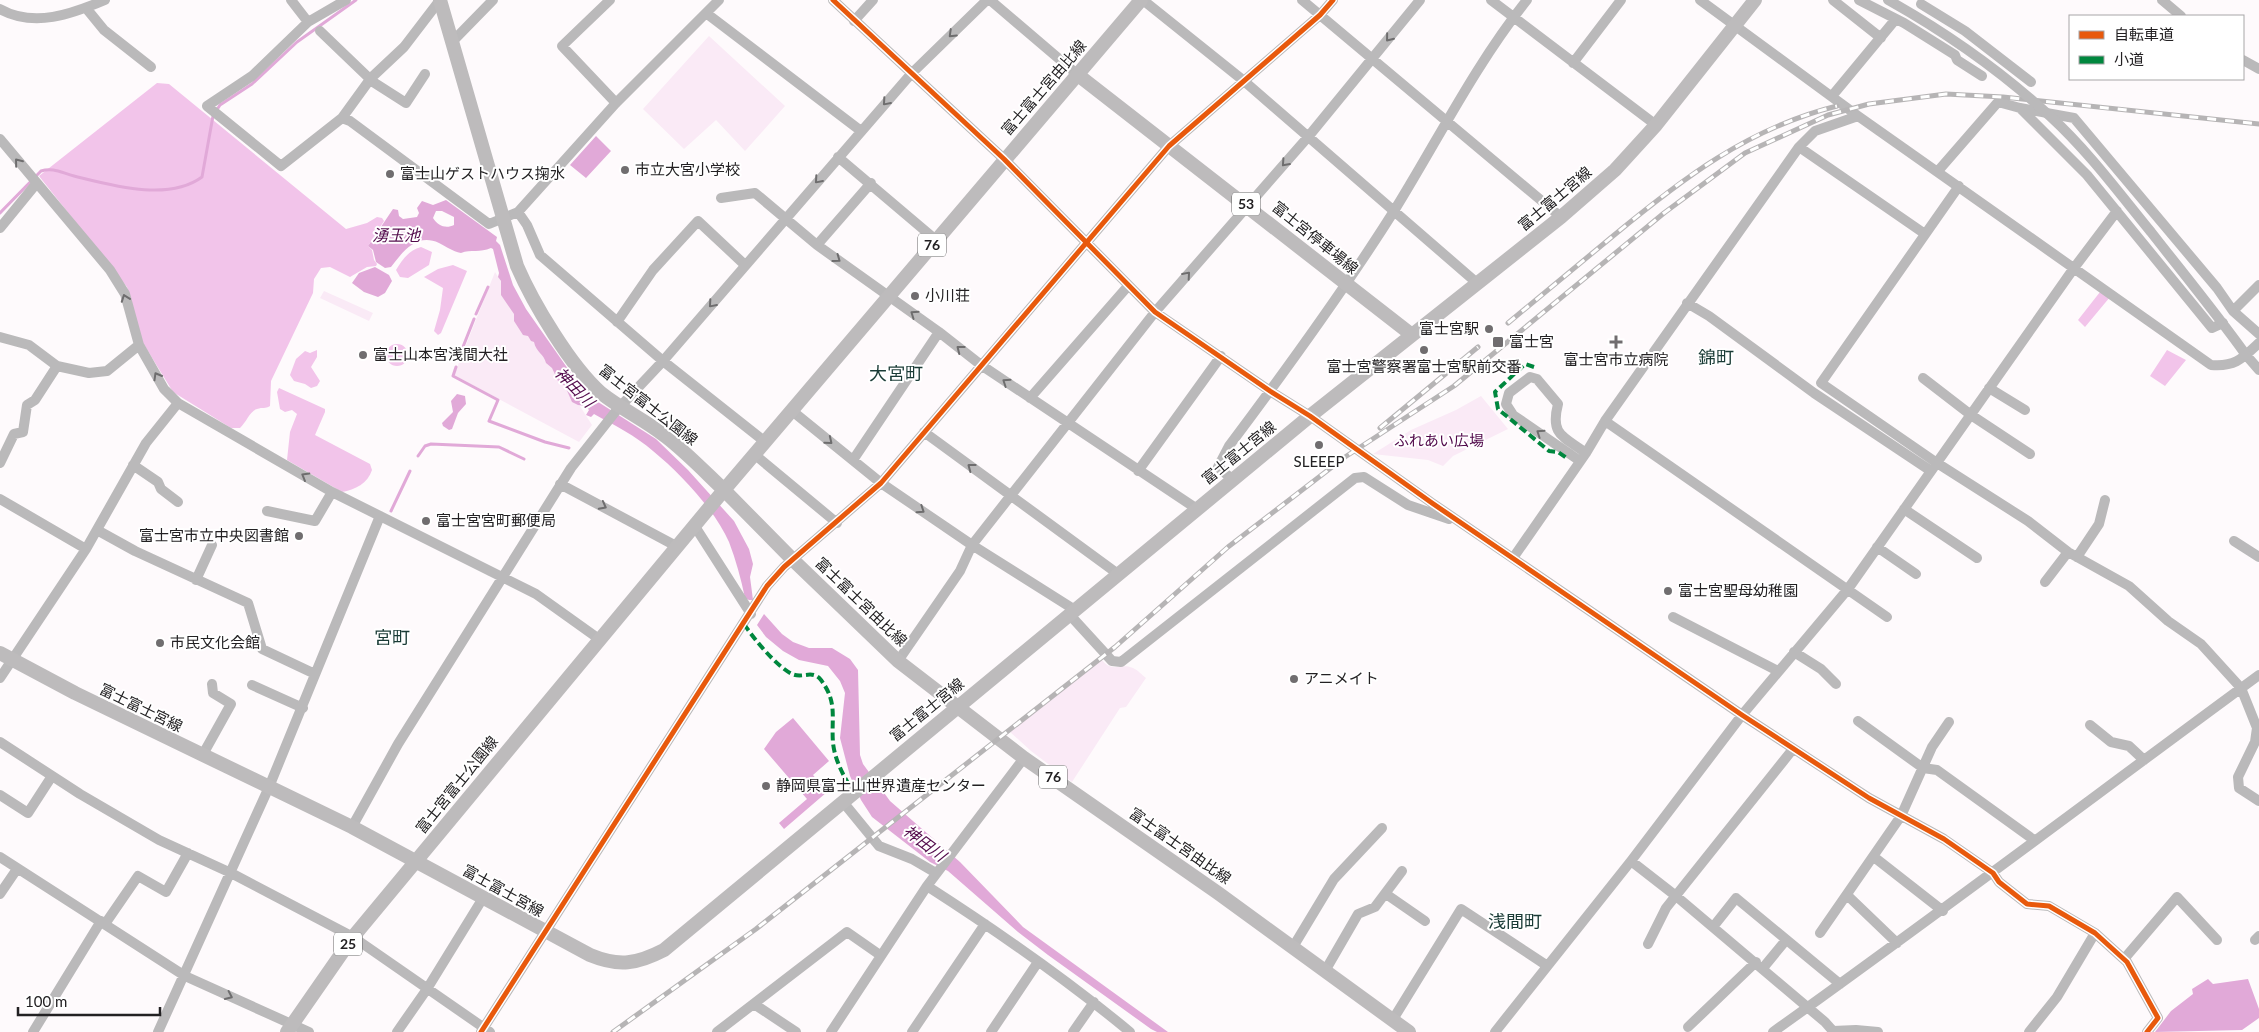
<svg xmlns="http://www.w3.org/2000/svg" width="2259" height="1032" viewBox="0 0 2259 1032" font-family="Lato,'Noto Sans JP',sans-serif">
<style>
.green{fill:#faeaf6}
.forest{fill:#f2c4ea}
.water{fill:#e1a9d8;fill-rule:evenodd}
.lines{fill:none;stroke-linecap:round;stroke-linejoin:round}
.stream{stroke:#e1a9d8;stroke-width:3}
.minor{stroke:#bab9ba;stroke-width:10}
.major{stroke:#bdbbbc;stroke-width:14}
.rail-casing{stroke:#b6b4b5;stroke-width:5}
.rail{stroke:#fff;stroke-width:3;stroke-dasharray:9;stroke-linecap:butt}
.minor-bridge{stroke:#bab9ba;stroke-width:10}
.quiet{stroke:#00873e;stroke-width:4;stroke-dasharray:8 4;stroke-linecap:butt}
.cycleway-casing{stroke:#fff;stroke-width:8}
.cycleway{stroke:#e8590c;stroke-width:5}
.oneway{stroke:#6e6d6e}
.poi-dot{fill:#706d6f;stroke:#fff;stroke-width:2}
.labels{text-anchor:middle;stroke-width:4;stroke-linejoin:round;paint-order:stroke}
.shield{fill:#fff;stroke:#656465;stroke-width:1}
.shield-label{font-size:14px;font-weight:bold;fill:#232123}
.street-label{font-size:15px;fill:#232123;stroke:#fff}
.poi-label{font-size:15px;fill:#232123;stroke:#fff;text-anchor:start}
.park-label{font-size:15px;fill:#50084a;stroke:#fff}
.water-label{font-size:16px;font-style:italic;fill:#530b4c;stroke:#fff}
.quarter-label{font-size:18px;fill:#1a3b36;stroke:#fff}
</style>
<rect width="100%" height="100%" fill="#fefafc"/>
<path class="green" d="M 709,36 L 785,106 L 745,151 L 716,120 L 684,149 L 643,109 Z
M 495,272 L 592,425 L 579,442 L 454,375 Z
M 324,291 L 373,313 L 369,321 L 320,298 Z
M 1481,396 L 1508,429 L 1453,456 L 1443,466 L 1428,460 L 1373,454 L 1411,430 L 1456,410 Z
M 1100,658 C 1114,675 1118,662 1133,668 C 1138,670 1142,675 1146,678 L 1126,707 L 1120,708 L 1072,782 L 1031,751 L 1009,731 Z"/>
<path class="forest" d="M 157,83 L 169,84 L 346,229 L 367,223 L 377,217 L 382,218 L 384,221 L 368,246 L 372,250 L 374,260 L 377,264 L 376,266 L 367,267 L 350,277 L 330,267 L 321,268 L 314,279 L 313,293 L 271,381 L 270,406 C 265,409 263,407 257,409 C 250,411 246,423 240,428 L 231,428 L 173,392 L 143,343 L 127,287 L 39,176 Z
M 421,247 L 432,252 L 429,265 L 408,278 L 400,277 L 396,270 C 402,260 409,250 421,247 Z
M 453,265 L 467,271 L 441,333 L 438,335 L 434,331 L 440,310 L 443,288 L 424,277 L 438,269 Z
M 2100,292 L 2110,297 L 2085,327 L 2078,320 Z
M386 355a11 11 0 1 1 22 0a11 11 0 1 1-22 0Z
M 317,350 L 317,357 L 311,367 L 320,381 L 317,386 L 311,388 L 305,384 L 294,381 L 290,375 L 296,359 L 305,351 L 310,353 Z
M 2167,350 L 2186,360 L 2165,386 L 2150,376 Z
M 279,388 L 325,409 L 325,412 L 315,435 L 370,464 L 372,470 C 368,483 355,490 342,492 L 287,460 L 290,432 L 297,414 L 292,410 L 285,412 L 280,409 L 277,392 Z"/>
<path class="water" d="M 596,136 L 611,151 L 586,178 L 570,165 Z
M 446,200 L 497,237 L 496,241 L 500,245 L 513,285 L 526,309 L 580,386 L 595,400 L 656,439 L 688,470 L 734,521 L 749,549 L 753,564 L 750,577 L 753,600 L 749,600 L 745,598 C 741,579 736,560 729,542 C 715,510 680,473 653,451 C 636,436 614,425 594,414 L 591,417 L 586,415 L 589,410 L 585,406 L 578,405 L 572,402 L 565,386 L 558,381 L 552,368 L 546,363 C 544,354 536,352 534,342 L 531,341 L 528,336 L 523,335 L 514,321 L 514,314 L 501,295 L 501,281 L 498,277 L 499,273 L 493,249 L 491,248 C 480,253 471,249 461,253 C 452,251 447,247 439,243 C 417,233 403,251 391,267 L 385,268 L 376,262 L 373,250 L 368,246 L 393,209 L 398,210 L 399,216 L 403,219 L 417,217 L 419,213 L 417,208 L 422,201 L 433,205 ZM 436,211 L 442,211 L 454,217 L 454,225 C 446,229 438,226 433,218 Z
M 375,267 L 389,275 L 392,281 L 385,293 L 378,297 L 364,292 L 352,283 L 359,273 Z
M 457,394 L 465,396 L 466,404 L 458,413 L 452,429 L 449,430 L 443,426 L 442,423 L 453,412 L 451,401 Z
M 764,614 L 782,634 L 793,642 L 809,648 L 832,648 L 850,659 L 858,670 L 860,755 L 863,764 L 890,801 L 960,862 L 1023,927 L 1168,1032 L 1157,1032 L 1151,1029 L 1048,955 L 1018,932 L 948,871 L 930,862 L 872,817 L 861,800 L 850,776 L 840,738 L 845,693 L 840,681 L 828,666 L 799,660 L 783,651 L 766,637 L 757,625 Z
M 793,718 L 829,761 L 813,775 L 827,792 L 784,829 L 779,823 L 807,799 L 764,749 L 776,732 Z
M 2208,979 L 2213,984 L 2248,979 L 2259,1009 L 2259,1018 L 2242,1030 L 2155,1032 L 2171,1011 L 2193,994 L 2192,989 Z"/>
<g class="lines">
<path class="stream" d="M 0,213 L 41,171 C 53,167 62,173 74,176 C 111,185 168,202 202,177 L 213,116 L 220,105 L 252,84 L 297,42 L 356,0
M 476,314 L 488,287
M 459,357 L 474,319
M 456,367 L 453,376 L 498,400 L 489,421 L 545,442 L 569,448
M 418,456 L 425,446 L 431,444 L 499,447 L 524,459
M 391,511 L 410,471"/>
<path class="minor" d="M 291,0 L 308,22
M 346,0 L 308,22 L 252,76 L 207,106 L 281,166 L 342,118 L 350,121 L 489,224 L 518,212 L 616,103 L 719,0
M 610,0 L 562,46 L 616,103
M 833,0 L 1004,159 L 1155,312 L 1270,391 L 1310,416 L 1432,503 L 1742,715 L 1869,798 L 1944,839 L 1993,873 L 1999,882 L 2027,904 L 2049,906 L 2095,933 L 2127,962 L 2158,1018 L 2147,1032
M 990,0 L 1078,75
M 1143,0 L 1244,81 L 1477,283
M 1302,0 L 1561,217
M 1491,0 L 1656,125
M 1700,0 L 1858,116 L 2211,365 C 2235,367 2242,359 2259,343
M 1833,0 L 1881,38
M 1859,0 L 1904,23 L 1955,55 L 1957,60 L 1982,76
M 2162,0 L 2181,16
M 1921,4 L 1965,31 L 2031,82
M 86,8 L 104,30 L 151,67
M 0,9 C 34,28 72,14 105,0
M 706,13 L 861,131
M 854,21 L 873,0
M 320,31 L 370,79
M 452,42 L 493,0
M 2243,60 L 2259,69
M 1573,63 L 1621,0
M 370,80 L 406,103 L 425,74
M 1832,96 L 1895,20
M 2020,108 L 2074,118 L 2217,288 L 2233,311 L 2259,334
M 342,118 L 371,78 L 404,47 L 440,0
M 0,139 L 110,270 L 125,294 L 139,345 L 164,389 L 178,403 L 332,492 L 536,594 L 599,639
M 1799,147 L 1925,234
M 838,157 L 936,240
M 1938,171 L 1998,102 L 2020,108 L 2087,175 L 2212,328 L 2223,323
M 1959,186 L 1821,383 L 1937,463 L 2028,521 L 2068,552 L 2129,586 L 2168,621 L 2201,644 L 2241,688 L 2257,728 L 2255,742 L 2238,777 L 2239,788 L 2259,801
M 721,198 L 755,193 L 817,245 L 939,332 L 981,365 L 1197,509
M 518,212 L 527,225 L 540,255 L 663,361 L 764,441
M 0,228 L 36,184
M 817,245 L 871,183
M 1687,303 L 1709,316 L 1814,393 L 1931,471
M 2233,311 L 2259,285
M 617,322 L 653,270 L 698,221 L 745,265
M 0,337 L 29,345 L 57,366 L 89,373 L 107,371 L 139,345
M 2246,355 L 2259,370
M 1923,378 L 1971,415 L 2030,454
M 1989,388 L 2025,410
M 1030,398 L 1128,286
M 791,410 L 881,483 L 972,545 L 1075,610
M 1605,421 L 1887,617
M 924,432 L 1118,574
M 754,454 L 837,523
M 853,460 L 939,332
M 1580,461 L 1513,415 L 1506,404 L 1509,393 L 1530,377 L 1537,379 L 1558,404 C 1550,435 1563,436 1586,453
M 0,463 L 14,434 L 23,432 L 27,405 L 35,400 L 57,366
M 133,465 L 158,482 L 161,489 L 178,502
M 1138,471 L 1221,356
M 1233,480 L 1218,467 L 1229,446 C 1286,370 1343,292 1394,211 C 1438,140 1475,65 1527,0
M 560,484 L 676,546
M 0,499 L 86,549
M 1904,509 L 1977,558
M 267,511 L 315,521 L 332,492
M 694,525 L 751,614
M 97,530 L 135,551 L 248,603 L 262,649 L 315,674
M 2234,541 L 2259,557
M 1877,547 L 1916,574
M 2077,557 L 2099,524 L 2105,500
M 1513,558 L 1586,453 L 1605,421 L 1799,147 L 1815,131 L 1858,116
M 196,580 L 212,545
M 2045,582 L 2068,552
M 1069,614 L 1112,661 L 1121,662 L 1355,478 L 1364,477 L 1408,505 L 1449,519
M 1673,617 L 1778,671
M 1794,652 L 1821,669 L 1836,684
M 898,661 L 960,571 L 972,545 L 1155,312 L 1308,137 L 1420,0
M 0,678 L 86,549 L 146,443 L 178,403
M 252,685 L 303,708
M 1858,721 L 1923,768 L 1937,770 L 2034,840
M 2090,725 L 2111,742 L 2129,746 L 2144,760
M 0,742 L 80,794 L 159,840 L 231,873 L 353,937 L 490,1032
M 202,756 L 231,704 L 213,693 L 212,684
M 0,795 L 28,813 L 52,776
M 843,802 L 879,846 L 912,859 L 936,873
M 352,827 L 398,744 L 571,468 L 616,411 L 663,361 L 911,74 L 987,0
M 0,857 L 185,976 L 309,1032
M 1874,857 L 1943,911
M 1631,861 L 1676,896 L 1825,1022 L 1833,1031 L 1856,1030 L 1878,1032
M 927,886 C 997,931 1066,979 1130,1032
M 0,894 L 17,869
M 1386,894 L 1425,921
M 1847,895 L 1897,943
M 105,924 L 138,876 L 166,892 L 188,853
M 1713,927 L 1736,898 L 1840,984
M 1820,933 L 1901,816 L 1932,747 L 1949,722
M 2255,940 L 2259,936
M 1648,944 L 1666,908 L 1793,749
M 1293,947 L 1334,879 L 1382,828
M 2124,959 L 2177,897 L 2217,940
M 1763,968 L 1786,940
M 1325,971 L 1358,914 L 1375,907 L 1402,871
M 754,1004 L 796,1032
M 1392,1021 L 1461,909 L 1546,965
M 1688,1027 L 1756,962
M 33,1032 L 101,921
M 158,1032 L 269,787 L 380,516
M 397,1032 L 427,989 L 483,898
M 481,1032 L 767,586 L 784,567 L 881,483 L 1169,146 L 1320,15 L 1333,0
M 717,1032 L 847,932 L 880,955
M 831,1032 L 927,886 L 1024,758
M 912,1032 L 985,924
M 991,1032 L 1038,962
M 1073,1032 L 1094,1002
M 1495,1032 L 1631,861 L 1742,715 L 1848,589 L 2074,268 L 2117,211
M 1773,1032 C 1937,915 2097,794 2259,675
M 2029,1032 L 2057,997 L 2095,933"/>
<path class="major" d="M 1141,0 L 724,490 L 793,560 L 898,661 L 1024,758 L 1218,893 L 1409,1032
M 1078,75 L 1412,335
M 0,653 L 75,693 L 352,827 L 590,955 C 619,967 637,964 664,950 L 1310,416 L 1561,217 L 1615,170 L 1656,125 L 1755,0
M 287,1032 L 353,937 L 724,490 C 705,472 686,452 665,436 C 645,420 621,409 601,393 C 571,367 533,303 517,266 L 440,0"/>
<defs>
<path id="rail" d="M 1508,323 C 1543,294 1578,265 1613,236 C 1682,179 1748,128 1837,106
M 1380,428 L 1478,347
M 613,1032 L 756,929 L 1115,647 L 1228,547 L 1345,457 L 1454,386 L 1664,213 L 1745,153 L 1828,115 L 1869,104 L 1946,94 L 2003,97 L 2259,124"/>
</defs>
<use href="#rail" class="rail-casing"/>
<use href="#rail" class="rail"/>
<path class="minor-bridge" d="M 1888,0 C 1947,33 2002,72 2051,117 C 2089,152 2119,193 2151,232 C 2183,273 2216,313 2246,355"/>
<path class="quiet" d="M 1534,367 L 1525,364 L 1495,392 L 1498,409 L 1549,451 L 1558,452 L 1568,459
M 744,624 C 754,639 776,666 792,674 C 803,679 812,669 821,680 C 838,703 831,717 833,743 C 835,761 844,777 854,793"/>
<defs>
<path id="cycleway" d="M 833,0 L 1004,159 L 1155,312 L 1270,391 L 1310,416 L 1432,503 L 1742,715 L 1869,798 L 1944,839 L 1993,873 L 1999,882 L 2027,904 L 2049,906 L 2095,933 L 2127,962 L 2158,1018 L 2147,1032
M 481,1032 L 767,586 L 784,567 L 881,483 L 1169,146 L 1320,15 L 1333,0"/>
</defs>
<use href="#cycleway" class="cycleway-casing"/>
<use href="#cycleway" class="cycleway"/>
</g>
<defs><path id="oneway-chevron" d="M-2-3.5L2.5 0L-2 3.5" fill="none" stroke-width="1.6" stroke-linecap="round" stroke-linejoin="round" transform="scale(1.25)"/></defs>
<g class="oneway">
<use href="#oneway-chevron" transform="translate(952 34) rotate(136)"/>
<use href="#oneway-chevron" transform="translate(1389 38) rotate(129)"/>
<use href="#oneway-chevron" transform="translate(886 102) rotate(131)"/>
<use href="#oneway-chevron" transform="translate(18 162) rotate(-129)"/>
<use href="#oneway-chevron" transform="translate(1285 163) rotate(132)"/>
<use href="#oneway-chevron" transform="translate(818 180) rotate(131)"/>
<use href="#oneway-chevron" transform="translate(837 259) rotate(36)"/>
<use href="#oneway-chevron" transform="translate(1187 275) rotate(-49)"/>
<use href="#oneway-chevron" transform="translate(125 298) rotate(-110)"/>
<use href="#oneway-chevron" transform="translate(712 304) rotate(131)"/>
<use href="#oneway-chevron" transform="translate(914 314) rotate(-145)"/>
<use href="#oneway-chevron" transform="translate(960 349) rotate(-142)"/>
<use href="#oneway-chevron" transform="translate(157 376) rotate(-120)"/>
<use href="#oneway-chevron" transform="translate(1006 382) rotate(-146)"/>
<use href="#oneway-chevron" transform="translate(1540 433) rotate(-146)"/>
<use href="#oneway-chevron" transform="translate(829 441) rotate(39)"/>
<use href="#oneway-chevron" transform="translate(971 467) rotate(-143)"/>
<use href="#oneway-chevron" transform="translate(305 476) rotate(-150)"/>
<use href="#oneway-chevron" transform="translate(603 506) rotate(28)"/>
<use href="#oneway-chevron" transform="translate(921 510) rotate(34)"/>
<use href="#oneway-chevron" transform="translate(229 996) rotate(25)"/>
</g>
<g class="poi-dot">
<circle cx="625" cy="170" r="5"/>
<circle cx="390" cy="174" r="5"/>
<circle cx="915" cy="296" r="5"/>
<circle cx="1489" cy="329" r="5"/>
<rect x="1492" y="336" width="12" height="12" rx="2.5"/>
<path d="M1613.5 334.5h5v5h5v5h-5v5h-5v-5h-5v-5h5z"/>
<circle cx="1424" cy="350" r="5"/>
<circle cx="363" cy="355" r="5"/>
<circle cx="1319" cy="445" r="5"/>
<circle cx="426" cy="521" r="5"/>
<circle cx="299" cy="536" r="5"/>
<circle cx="1668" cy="591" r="5"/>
<circle cx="160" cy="643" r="5"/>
<circle cx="1294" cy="679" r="5"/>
<circle cx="766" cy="786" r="5"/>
</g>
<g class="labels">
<g class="shield">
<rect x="1232" y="192.5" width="28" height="23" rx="4"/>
<rect x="918" y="233.5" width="28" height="23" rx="4"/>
<rect x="1039" y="765.5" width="28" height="23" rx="4"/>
<rect x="334" y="932.5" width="28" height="23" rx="4"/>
</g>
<g class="shield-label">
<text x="1246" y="209">53</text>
<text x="932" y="250">76</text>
<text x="1053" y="782">76</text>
<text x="348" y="949">25</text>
</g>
<g class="street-label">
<text transform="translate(1044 88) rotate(-49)" y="5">富士富士宮由比線</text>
<text transform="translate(1555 199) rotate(-40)" y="5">富士富士宮線</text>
<text transform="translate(1315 238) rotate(39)" y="5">富士宮停車場線</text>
<text transform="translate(648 405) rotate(38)" y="5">富士宮富士公園線</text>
<text transform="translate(1239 453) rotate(-39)" y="5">富士富士宮線</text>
<text transform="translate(861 602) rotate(44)" y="5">富士富士宮由比線</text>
<text transform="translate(141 708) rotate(26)" y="5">富士富士宮線</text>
<text transform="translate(927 710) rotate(-39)" y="5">富士富士宮線</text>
<text transform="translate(457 785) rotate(-51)" y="5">富士宮富士公園線</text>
<text transform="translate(1180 846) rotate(35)" y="5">富士富士宮由比線</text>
<text transform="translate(503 891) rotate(29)" y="5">富士富士宮線</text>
</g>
<g class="poi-label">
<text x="635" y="175">市立大宮小学校</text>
<text x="400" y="179">富士山ゲストハウス掬水</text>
<text x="925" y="301">小川荘</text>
<text x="1479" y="334" text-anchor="end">富士宮駅</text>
<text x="1509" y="347">富士宮</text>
<text x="373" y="360">富士山本宮浅間大社</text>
<text x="1616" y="365" text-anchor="middle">富士宮市立病院</text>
<text x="1424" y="372" text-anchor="middle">富士宮警察署富士宮駅前交番</text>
<text x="1319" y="467" text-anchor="middle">SLEEEP</text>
<text x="436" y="526">富士宮宮町郵便局</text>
<text x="289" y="541" text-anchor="end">富士宮市立中央図書館</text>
<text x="1678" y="596">富士宮聖母幼稚園</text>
<text x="170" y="648">市民文化会館</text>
<text x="1304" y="684">アニメイト</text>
<text x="776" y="791">静岡県富士山世界遺産センター</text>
</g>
<g class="park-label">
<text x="1439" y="446">ふれあい広場</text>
</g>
<g class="water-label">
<text x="396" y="241">湧玉池</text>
<text transform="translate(575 387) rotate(46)" y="6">神田川</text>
<text transform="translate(925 843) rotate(37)" y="6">神田川</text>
</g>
<g class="quarter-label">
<text x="1716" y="364">錦町</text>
<text x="896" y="380">大宮町</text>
<text x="392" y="644">宮町</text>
<text x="1515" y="928">浅間町</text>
</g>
</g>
<rect x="2069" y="15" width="175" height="65" fill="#ffffff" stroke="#a7a6a7"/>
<rect x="2079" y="31" width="25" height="8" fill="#e8590c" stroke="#a7a6a7"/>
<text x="2114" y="40" font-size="15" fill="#232123">自転車道</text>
<rect x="2079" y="56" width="25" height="8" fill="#00873e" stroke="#a7a6a7"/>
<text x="2114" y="65" font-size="15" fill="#232123">小道</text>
<path d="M18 1007v8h142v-8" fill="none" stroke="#232123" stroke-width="2.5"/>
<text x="25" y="1007" font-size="15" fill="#232123" stroke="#ffffff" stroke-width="4" paint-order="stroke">100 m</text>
</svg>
